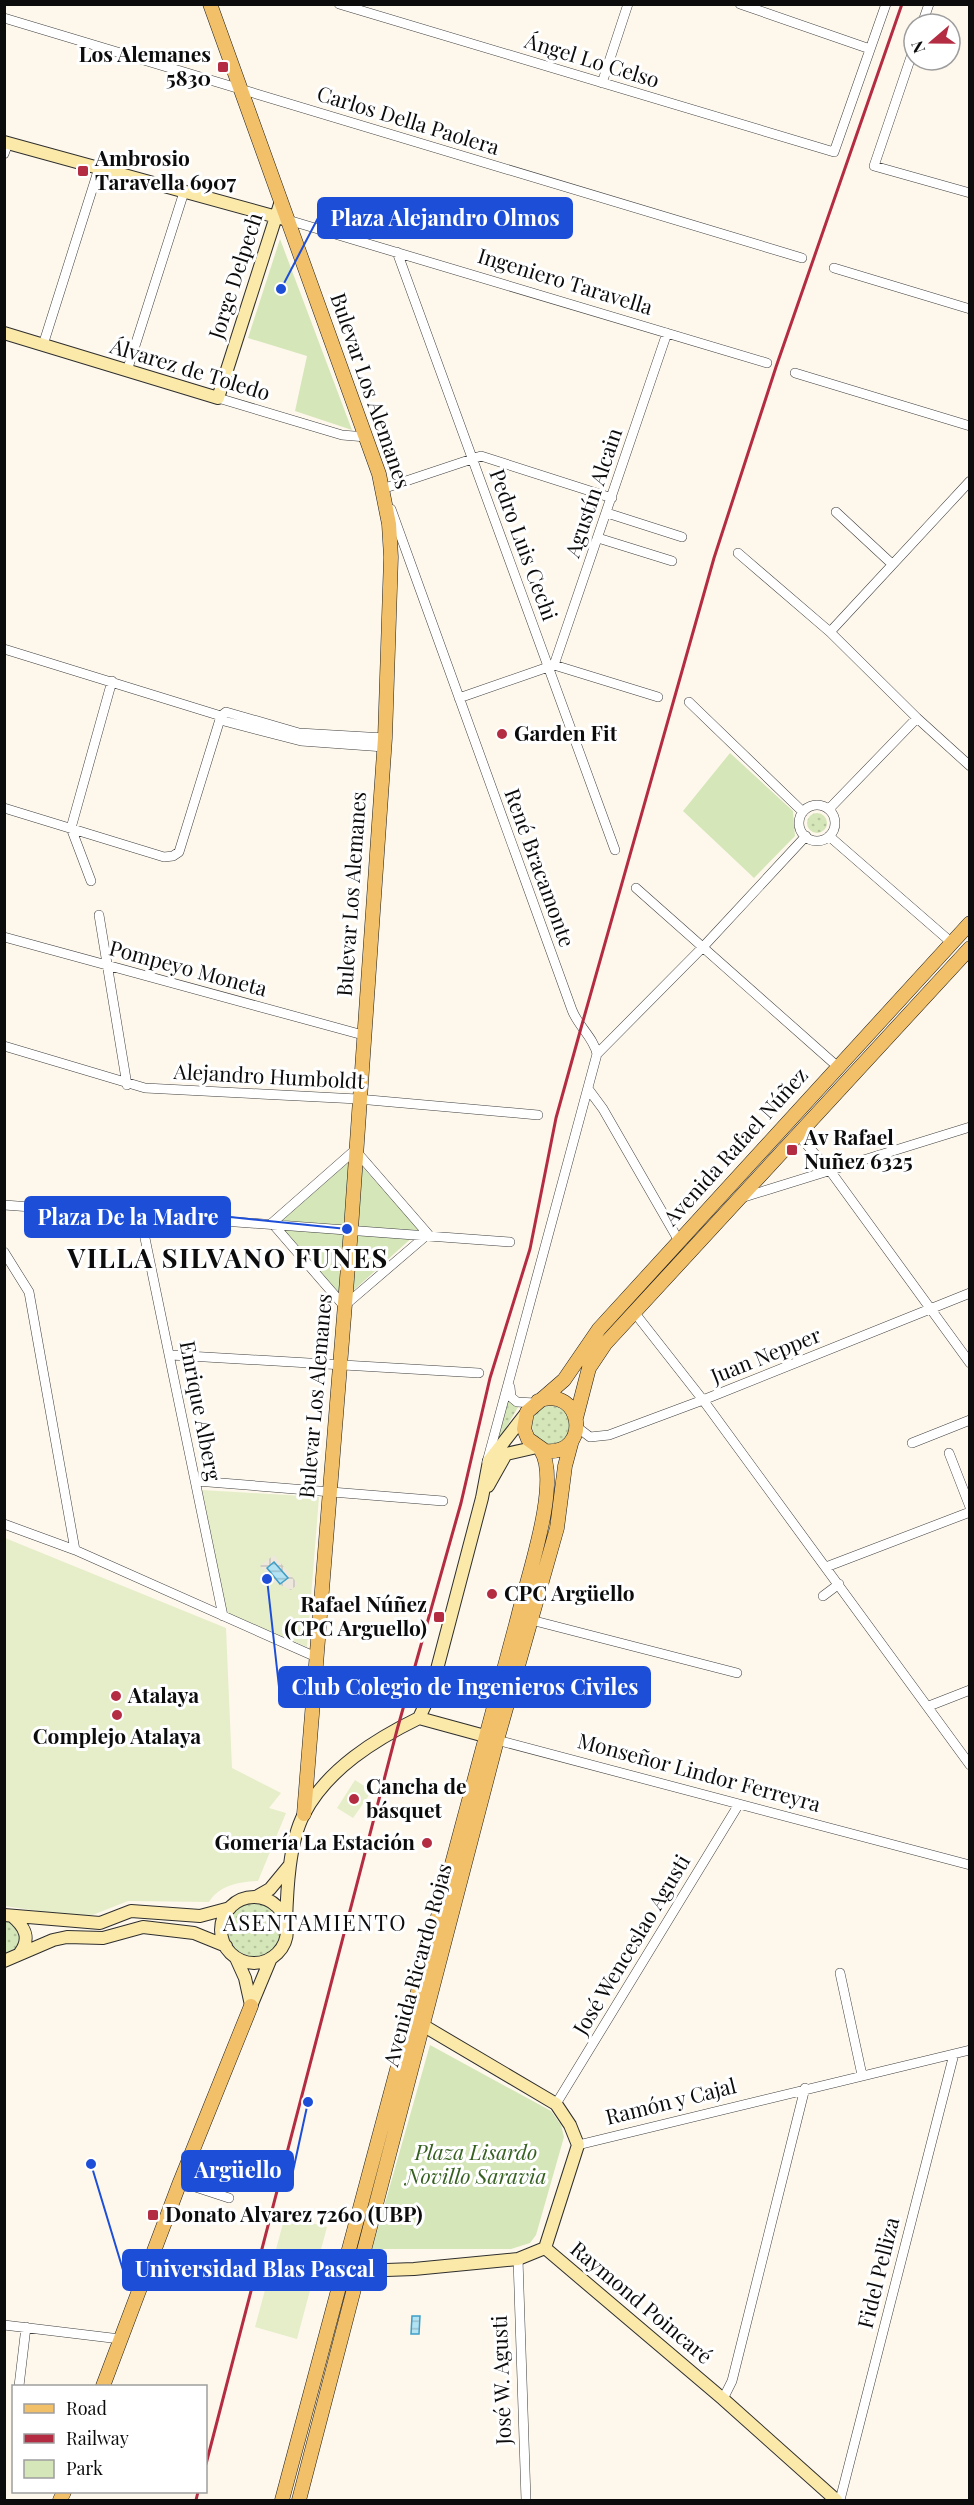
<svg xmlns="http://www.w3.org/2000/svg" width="974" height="2505" viewBox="0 0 974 2505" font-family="'Playfair Display',serif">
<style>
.grass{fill:url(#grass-dots)}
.park{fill:#d5e6b8}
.pitch{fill:#e5eec9}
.plaza{fill:url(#plaza-grid)}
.water{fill:url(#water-rules);stroke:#3e9fc6;stroke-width:1.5}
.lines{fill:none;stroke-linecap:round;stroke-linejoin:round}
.street-casing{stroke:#3f3f3f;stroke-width:10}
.secondary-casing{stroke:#2e2e2e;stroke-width:14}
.primary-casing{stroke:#1d1d1d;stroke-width:15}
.street{stroke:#fff;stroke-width:9}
.secondary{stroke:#fbe9aa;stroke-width:12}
.primary{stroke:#f1c069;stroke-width:14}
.rail{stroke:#b42c42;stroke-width:3}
.poi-dot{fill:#b42c42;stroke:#fff;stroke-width:2}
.labels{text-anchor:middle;stroke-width:6;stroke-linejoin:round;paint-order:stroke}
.poi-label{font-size:21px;font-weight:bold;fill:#0c0c0c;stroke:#fff;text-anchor:start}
.street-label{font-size:21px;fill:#0c0c0c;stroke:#fff}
.park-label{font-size:21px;font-style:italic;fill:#356020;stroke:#fff}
.neighbourhood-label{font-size:22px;letter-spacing:1.5px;fill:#0c0c0c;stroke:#fff}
.district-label{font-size:27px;font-weight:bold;letter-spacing:1.5px;fill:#0c0c0c;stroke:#fff}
.leader{fill:none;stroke:#1d4ed8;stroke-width:2}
.callout-dot{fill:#1d4ed8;stroke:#fff;stroke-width:2}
.callout{fill:#1d4ed8;stroke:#1d4ed8;stroke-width:2}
.callout-label{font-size:22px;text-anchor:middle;font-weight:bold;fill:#fff}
</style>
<defs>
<pattern id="grass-dots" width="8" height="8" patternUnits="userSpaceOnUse" patternTransform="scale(1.5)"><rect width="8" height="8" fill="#d5e6b8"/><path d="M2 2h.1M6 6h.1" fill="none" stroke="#b6c49d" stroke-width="1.8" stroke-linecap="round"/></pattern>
<pattern id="plaza-grid" width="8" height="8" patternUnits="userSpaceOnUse" patternTransform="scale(1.5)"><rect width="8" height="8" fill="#ede7dc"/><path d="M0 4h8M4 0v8" fill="none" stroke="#cac5bc"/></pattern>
<pattern id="water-rules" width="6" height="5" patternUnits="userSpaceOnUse" patternTransform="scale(1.5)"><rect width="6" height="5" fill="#b3e2f3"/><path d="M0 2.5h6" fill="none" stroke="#99c1cf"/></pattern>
</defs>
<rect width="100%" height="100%" fill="#fef8ec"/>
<path class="grass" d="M807 823a10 10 0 1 1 20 0a10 10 0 1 1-20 0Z
M 509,1398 L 518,1407 L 499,1440 L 497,1438 Z
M532 1425a19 19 0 1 1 38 0a19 19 0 1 1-38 0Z
M227 1930a28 28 0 1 1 56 0a28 28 0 1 1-56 0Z
M 5,1920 L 10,1920 L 21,1932 L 18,1950 L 5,1956 Z"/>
<path class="park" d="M 280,239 L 352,430 L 295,411 L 307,356 L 248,338 Z
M 730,753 L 793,811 L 795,836 L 754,878 L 683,811 Z
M 351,1160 L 358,1162 L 420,1231 L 413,1230 L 416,1234 L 344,1299 L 278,1224 Z
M 430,2045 L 551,2111 L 561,2125 L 564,2137 L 536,2235 L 530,2243 L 511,2249 L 372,2249 Z"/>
<path class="pitch" d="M 202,1490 L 319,1497 L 307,1647 L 227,1613 Z
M 5,1538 L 226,1628 L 232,1768 L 281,1793 L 269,1808 L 286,1813 L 258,1881 C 239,1882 220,1885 209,1902 L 128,1901 L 85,1918 L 5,1906 Z
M 355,1780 L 372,1791 L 353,1818 L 337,1808 Z
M 285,2216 L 327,2227 L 297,2339 L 255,2327 Z"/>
<path class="plaza" d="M 274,1555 L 298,1584 L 291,1590 L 274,1582 L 260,1566 Z"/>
<path class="water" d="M 274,1562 L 288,1578 L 280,1584 L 267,1568 Z
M 412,2316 L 420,2316 L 419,2334 L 411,2334 Z"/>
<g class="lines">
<defs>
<path id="street" d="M 339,4 L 834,152 L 886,4
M 740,4 L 870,49
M 4,18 L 802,258
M 922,24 L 929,4
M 914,48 L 874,166 L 970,193
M 602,83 L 628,4
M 4,154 L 8,143
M 288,220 L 767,363
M 397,252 L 615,850
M 834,268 L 970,309
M 43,345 L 99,168
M 127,371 L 184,192
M 795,373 L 970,426
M 218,398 L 342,435 L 366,437
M 384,493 L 382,489 L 481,456 L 612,498
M 391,509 L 572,1010 C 578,1026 594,1038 597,1054 L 487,1462
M 836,512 L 892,564
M 607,513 L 682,537
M 598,538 L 672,561
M 738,553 L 830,632 L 917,718 L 970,766
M 830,632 L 970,481
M 4,649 L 221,716 L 224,721 L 301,741 L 384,747
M 554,665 L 667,333
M 459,698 L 554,665 L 658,697
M 689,702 L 803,812
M799 823a18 18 0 1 1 36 0a18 18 0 1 1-36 0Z
M 4,808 L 164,857 L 173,856 L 179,852 L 221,716 L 226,712 L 299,733 L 385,738
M 829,809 L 917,718
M 829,836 L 952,943
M 91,881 L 71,828 L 112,681
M 636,888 L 838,1067
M 99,915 L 127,1085
M 4,937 L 363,1035
M 4,1046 L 145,1088 L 358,1099 L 538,1115
M 597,1054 L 703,947 L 806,836
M 589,1090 L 603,1109 L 679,1241
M 798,1135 L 831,1172 L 970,1363
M 741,1198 L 970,1127
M 4,1205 L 510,1242
M 140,1214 L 223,1616
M 272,1223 L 344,1306 L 428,1234
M 272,1223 L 355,1150 L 428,1234
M 4,1252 L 29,1292 L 75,1550
M 634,1312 L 703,1400 L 970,1765
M 171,1355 L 479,1373
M 510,1387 L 511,1397 L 517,1402 L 535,1403
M 577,1427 L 590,1437 L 609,1435 L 703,1400 L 970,1293
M 912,1443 L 970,1420
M 949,1453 L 970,1507
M 196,1481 L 443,1501
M 4,1524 L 75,1550 L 316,1657
M 826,1567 L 970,1512
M 823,1596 L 839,1584
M 531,1620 L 737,1673
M 929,1706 L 970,1690
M 493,1739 L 970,1865
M 840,1973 L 862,2075
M 556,2104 L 739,1804
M 578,2145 L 970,2050
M 180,2182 L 229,2198
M 518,2259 L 526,2500
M 4,2325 L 120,2339
M 19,2386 L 26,2327
M 723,2399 L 732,2381 L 805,2088
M 840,2500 L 954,2054"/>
<path id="secondary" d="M 4,142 L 284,219
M 4,333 L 218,398 L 281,201
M 488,1486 L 506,1454 L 537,1447
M 419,1718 L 431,1692 L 482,1498 L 489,1461 L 527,1412
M 419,1718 L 485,1736
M 256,1897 L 270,1889 L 289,1866
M221 1930a33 33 0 1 1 66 0a33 33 0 1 1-66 0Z
M 4,1915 L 100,1923 L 131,1911 L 200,1916 L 230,1908
M 12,1916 C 25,1927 31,1938 20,1953
M 286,1922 C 287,1890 289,1842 304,1814 C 327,1769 376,1739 419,1718
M 236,1958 L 245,1978 L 251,2005
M 4,1961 L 53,1940 L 67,1937 L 103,1938 L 143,1927 L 194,1933 L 226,1946
M 251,2006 L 271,1958
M 424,2026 L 556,2104 L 570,2125 L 578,2145 L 545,2248
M 545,2248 L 723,2399 L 836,2500
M 346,2265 L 359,2271 L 414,2269 L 518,2259 L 545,2248"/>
<path id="primary" d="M 210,4 L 379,474 L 389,524 L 391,557 L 385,738 L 351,1229 L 304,1814
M 538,1401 C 583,1384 592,1456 545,1451 L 528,1439 L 524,1429 L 527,1412 L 564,1380 L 599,1329 L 970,923
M 576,1418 L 589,1368 L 605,1344 L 970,948
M 103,2386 L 180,2182 L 251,2006
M 60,2500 L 64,2492
M 282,2500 L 518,1617 C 527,1578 561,1483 541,1450
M 299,2500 L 497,1740 L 557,1528 L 565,1466 L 572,1440"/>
</defs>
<use href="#street" class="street-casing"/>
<use href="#secondary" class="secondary-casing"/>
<use href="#primary" class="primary-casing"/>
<use href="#street" class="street"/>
<use href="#secondary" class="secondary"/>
<use href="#primary" class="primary"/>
<path class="rail" d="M 206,2464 L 397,1730 L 461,1503 L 490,1378 L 530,1249 L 556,1118 L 581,1028 L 714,558 L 776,367 L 902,4
M 196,2500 L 198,2492"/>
</g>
<g class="poi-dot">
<rect x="217" y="61" width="12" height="12" rx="3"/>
<rect x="77" y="165" width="12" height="12" rx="3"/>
<circle cx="502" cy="734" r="6"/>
<rect x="786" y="1144" width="12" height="12" rx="3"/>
<circle cx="492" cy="1594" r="6"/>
<rect x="433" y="1611" width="12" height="12" rx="3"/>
<circle cx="116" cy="1696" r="6"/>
<circle cx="117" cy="1715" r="6"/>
<circle cx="354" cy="1799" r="6"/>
<circle cx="427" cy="1843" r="6"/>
<rect x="147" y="2209" width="12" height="12" rx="3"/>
</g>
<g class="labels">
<g class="poi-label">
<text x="211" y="62" text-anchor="end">Los Alemanes<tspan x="211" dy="24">5830</tspan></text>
<text x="95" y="166">Ambrosio<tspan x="95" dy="24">Taravella 6907</tspan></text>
<text x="514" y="741">Garden Fit</text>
<text x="804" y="1145">Av Rafael<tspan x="804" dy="24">Nuñez 6325</tspan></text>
<text x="504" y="1601">CPC Argüello</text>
<text x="427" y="1612" text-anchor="end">Rafael Núñez<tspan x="427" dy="24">(CPC Arguello)</tspan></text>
<text x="128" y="1703">Atalaya</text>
<text x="117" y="1744" text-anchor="middle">Complejo Atalaya</text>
<text x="366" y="1794">Cancha de<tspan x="366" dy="24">básquet</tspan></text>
<text x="415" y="1850" text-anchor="end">Gomería La Estación</text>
<text x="165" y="2222">Donato Alvarez 7260 (UBP)</text>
</g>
<g class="street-label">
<text transform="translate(592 61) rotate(17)" y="7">Ángel Lo Celso</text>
<text transform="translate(408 121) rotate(17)" y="7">Carlos Della Paolera</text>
<text transform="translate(236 276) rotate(-72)" y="7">Jorge Delpech</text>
<text transform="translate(565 282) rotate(17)" y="7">Ingeniero Taravella</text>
<text transform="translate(190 370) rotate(17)" y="7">Álvarez de Toledo</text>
<text transform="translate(370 391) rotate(71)" y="7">Bulevar Los Alemanes</text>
<text transform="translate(594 493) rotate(-71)" y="7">Agustín Alcain</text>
<text transform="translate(523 545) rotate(70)" y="7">Pedro Luis Cechi</text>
<text transform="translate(539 868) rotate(70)" y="7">René Bracamonte</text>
<text transform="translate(352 894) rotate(-86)" y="7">Bulevar Los Alemanes</text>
<text transform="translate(188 969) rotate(15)" y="7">Pompeyo Moneta</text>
<text transform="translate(269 1077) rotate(3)" y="7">Alejandro Humboldt</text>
<text transform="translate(736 1147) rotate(-48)" y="7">Avenida Rafael Núñez</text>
<text transform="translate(766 1356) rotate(-22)" y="7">Juan Nepper</text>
<text transform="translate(316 1396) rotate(-85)" y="7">Bulevar Los Alemanes</text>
<text transform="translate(200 1411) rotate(79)" y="7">Enrique Alberg</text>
<text transform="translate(699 1773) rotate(15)" y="7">Monseñor Lindor Ferreyra</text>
<text transform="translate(632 1945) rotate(-59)" y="7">José Wenceslao Agusti</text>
<text transform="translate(418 1965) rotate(-75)" y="7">Avenida Ricardo Rojas</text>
<text transform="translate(671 2102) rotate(-14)" y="7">Ramón y Cajal</text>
<text transform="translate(879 2273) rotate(-76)" y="7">Fidel Pelliza</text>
<text transform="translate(641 2303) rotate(40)" y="7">Raymond Poincaré</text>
<text transform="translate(502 2380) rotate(-92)" y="7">José W. Agusti</text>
</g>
<g class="park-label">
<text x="476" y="2160">Plaza Lisardo<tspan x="476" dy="24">Novillo Saravia</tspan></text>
</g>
<g class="neighbourhood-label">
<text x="315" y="1931">ASENTAMIENTO</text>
</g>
<g class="district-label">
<text x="228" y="1268">VILLA SILVANO FUNES</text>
</g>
</g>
<path class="leader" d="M281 289L318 218M347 1229L230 1217M267 1579L279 1687M308 2102L293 2171M91 2164L123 2270"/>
<g class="callout-dot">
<circle cx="281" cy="289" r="6"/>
<circle cx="347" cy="1229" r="6"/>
<circle cx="267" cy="1579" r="6"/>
<circle cx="308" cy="2102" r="6"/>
<circle cx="91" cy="2164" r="6"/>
</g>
<g class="callout">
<rect x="318" y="198" width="254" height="40" rx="6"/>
<rect x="25" y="1197" width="205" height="40" rx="6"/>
<rect x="279" y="1667" width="371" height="40" rx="6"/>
<rect x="182" y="2151" width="111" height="40" rx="6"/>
<rect x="123" y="2250" width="263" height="40" rx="6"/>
</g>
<g class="callout-label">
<text x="445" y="226">Plaza Alejandro Olmos</text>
<text x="128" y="1225">Plaza De la Madre</text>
<text x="465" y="1695">Club Colegio de Ingenieros Civiles</text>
<text x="238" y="2178">Argüello</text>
<text x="255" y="2277">Universidad Blas Pascal</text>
</g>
<rect width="974" height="2505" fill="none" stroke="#0c0c0c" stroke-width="12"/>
<rect x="12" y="2385" width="195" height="108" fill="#ffffff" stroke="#9e9e9e" stroke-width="1.5"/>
<rect x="24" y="2404" width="30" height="9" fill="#f1c069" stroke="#9e9e9e" stroke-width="1.5"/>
<text x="66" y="2415" font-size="18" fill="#0c0c0c">Road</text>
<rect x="24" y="2434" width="30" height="9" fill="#b42c42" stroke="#9e9e9e" stroke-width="1.5"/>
<text x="66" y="2445" font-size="18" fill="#0c0c0c">Railway</text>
<rect x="24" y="2460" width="30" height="18" fill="#d5e6b8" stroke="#9e9e9e" stroke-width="1.5"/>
<text x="66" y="2475" font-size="18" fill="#0c0c0c">Park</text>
<g transform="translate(932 42) rotate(250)"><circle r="28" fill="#ffffff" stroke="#9e9e9e" stroke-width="1.5"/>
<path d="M0-4.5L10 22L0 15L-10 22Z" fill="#b42c42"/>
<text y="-9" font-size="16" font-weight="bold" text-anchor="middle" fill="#0c0c0c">N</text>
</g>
</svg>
